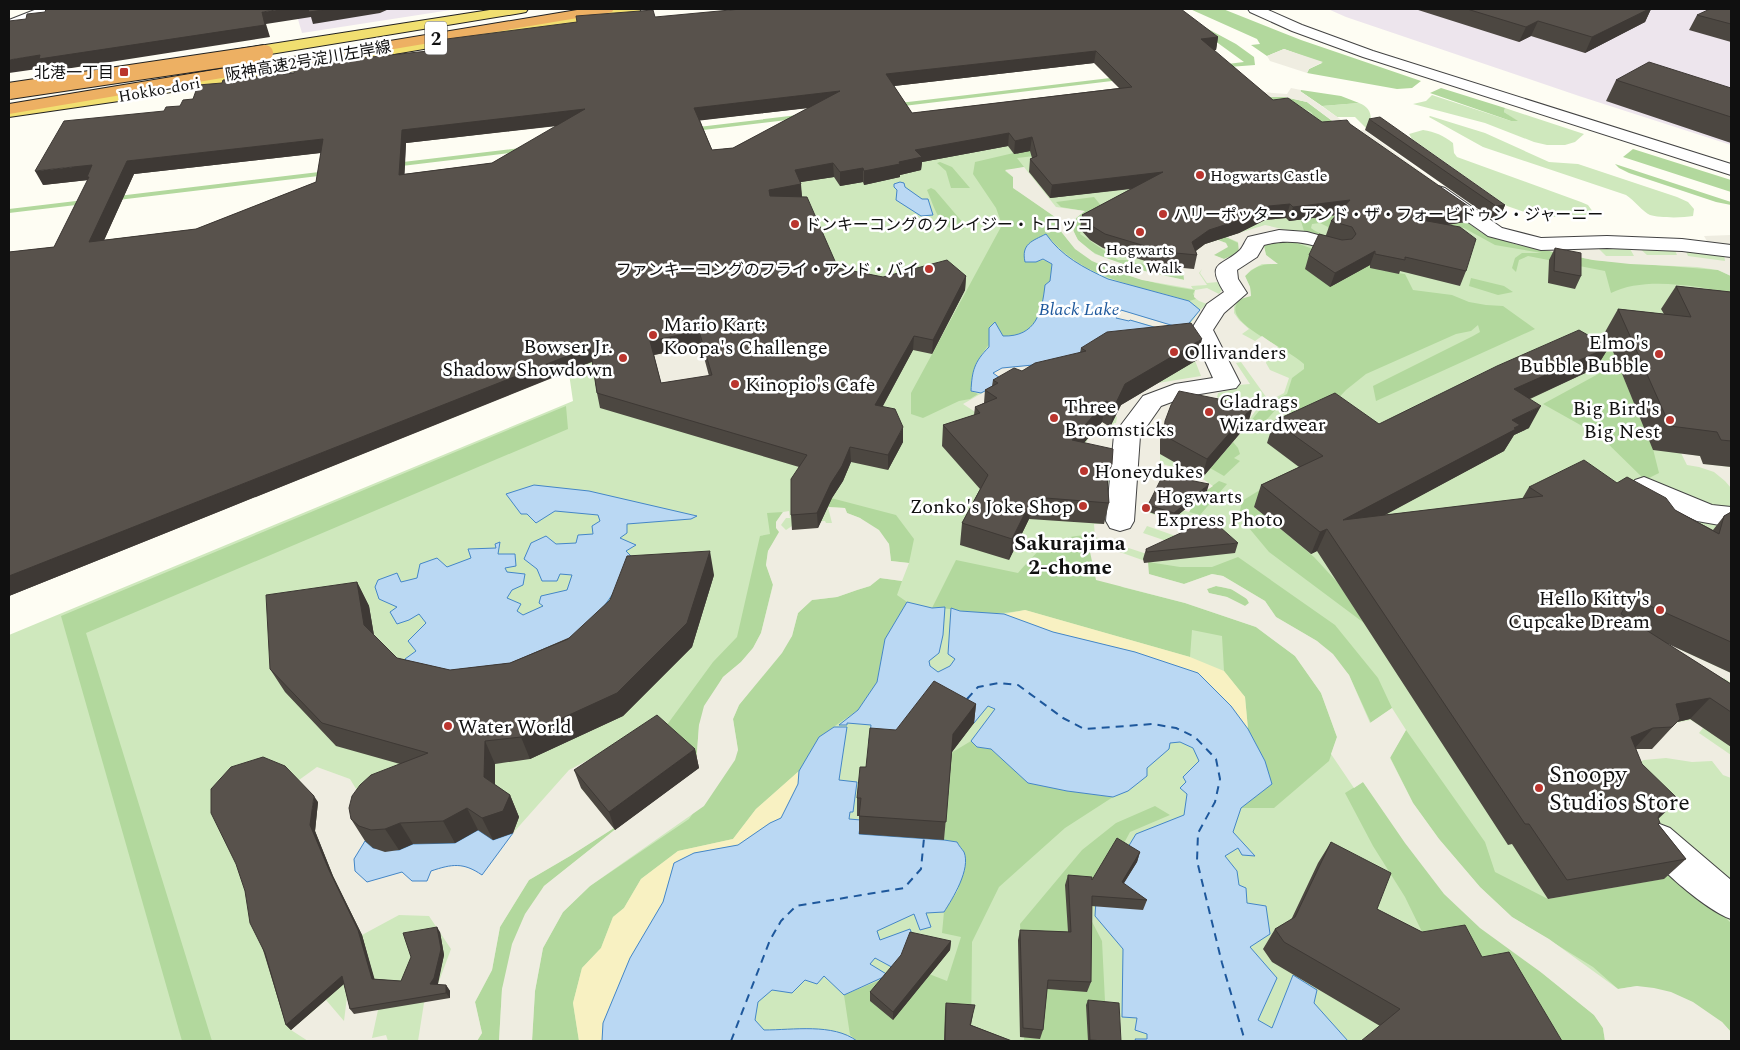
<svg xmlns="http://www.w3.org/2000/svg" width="1740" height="1050" viewBox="0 0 1740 1050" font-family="Spectral,'Noto Sans JP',serif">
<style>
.industrial{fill:#ede5ed}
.green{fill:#cfe8bd}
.forest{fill:#b2d89d}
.sand{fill:#f8f1c2}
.plaza{fill:#efede1;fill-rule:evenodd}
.water{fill:#bad8f3;stroke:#4486c7}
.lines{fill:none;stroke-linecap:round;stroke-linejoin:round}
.ferry{stroke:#1e589c;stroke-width:2;stroke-dasharray:8 6;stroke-linecap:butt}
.minor-casing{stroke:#434343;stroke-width:2}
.major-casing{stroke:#212121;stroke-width:2}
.highway-casing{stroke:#212121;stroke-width:2}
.minor{fill:#fff;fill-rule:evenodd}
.major{fill:#f1df70;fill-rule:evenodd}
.highway{fill:#edb063;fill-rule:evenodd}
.highway-bridge-casing{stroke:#212121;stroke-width:18;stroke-linecap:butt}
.highway-bridge{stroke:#edb063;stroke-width:16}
.wall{fill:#4c4741;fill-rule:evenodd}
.shaded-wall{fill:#3e3935}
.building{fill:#58524c;stroke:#3e3935;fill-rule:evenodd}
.poi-dot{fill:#ba352e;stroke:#fff;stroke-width:2}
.labels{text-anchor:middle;stroke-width:5;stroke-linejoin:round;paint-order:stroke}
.far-street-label{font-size:16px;fill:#101010;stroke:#fff}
.far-poi-label{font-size:16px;fill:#101010;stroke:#fff;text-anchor:start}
.far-water-label{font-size:18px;font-style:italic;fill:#1e589c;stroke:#fff}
.shield{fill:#fff;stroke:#585858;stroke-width:1}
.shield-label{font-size:19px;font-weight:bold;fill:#101010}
.poi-label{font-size:20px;fill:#101010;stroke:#fff;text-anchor:start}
.neighbourhood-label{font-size:21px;font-weight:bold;fill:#101010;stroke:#fff}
.near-poi-label{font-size:24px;fill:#101010;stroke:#fff;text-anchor:start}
</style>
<rect width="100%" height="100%" fill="#fefdf3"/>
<path class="industrial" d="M 295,9 L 457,9 L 302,33 Z
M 1328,9 L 1731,9 L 1731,145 L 1579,96 L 1346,17 Z"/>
<path class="green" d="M 1432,95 L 1511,121 L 1517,121 L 1504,112 L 1505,108 L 1584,134 L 1575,142 L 1565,145 L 1547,145 L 1534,142 L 1485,123 L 1413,104 L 1426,101 Z
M 1300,102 L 1476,231 L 1632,247 L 1731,253 L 1731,1041 L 9,1041 L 9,635 L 573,401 L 540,174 Z
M 1359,103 C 1372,108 1373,118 1368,130 L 1355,117 L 1337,117 L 1322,106 Z
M 1430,116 L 1485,133 L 1549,162 L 1578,164 L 1677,197 L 1688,202 L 1694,209 L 1693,216 C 1683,218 1659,218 1650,215 C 1643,212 1634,200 1626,195 L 1483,147 L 1429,117 Z
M 1423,130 C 1435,132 1443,135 1453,143 L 1454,153 L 1457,157 L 1581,202 L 1588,205 L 1593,212 L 1591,215 L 1556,217 L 1536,216 L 1507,206 L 1412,139 L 1409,134 Z"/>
<path class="forest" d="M 1171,9 L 1236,44 L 1254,57 L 1255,65 L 1229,67 L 9,213 L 9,209 L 1244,62 Z
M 1190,9 L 1223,9 L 1301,40 L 1421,81 L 1412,88 L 1397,89 L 1307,73 L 1309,69 L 1322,63 L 1284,49 L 1267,56 L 1251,45 L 1260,44 L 1257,39 Z
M 1441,88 L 1505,108 L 1504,112 L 1518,121 L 1511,121 L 1430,93 Z
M 1301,90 L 1341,96 L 1359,103 L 1322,106 L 1300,91 Z
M 1262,97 L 1285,97 L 1307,102 L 1482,233 L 1515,244 L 1593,260 L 1718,270 L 1731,276 L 1731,293 C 1697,286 1644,276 1611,293 L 1605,271 L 1528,256 L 1519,260 L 1516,272 L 1512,268 L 1515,258 L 1522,253 L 1542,253 L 1495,245 L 1464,228 L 1451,225 L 1314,116 L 1311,112 L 1299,106 L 1136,111 Z
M 1078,138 L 1069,152 L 1017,158 L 1024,167 L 1005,171 L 1013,177 L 1014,188 L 1058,219 C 1066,266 1155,285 1195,290 L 1193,294 L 1196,299 L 1189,301 C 1134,284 1085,281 1046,234 L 1036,262 C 1043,259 1046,260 1052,264 L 1050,281 L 1045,285 C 1042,313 1036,337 1003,336 L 999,332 L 981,355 L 971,391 L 978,394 L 970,399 L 959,401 L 923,418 L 911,414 L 911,393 L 1002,225 L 996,208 L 973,174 L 975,162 Z
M 1633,149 L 1731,180 L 1731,192 L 1623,157 Z
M 940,162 L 952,167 L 970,188 L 951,188 L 946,171 L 937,163 Z
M 1615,164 L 1731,202 L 1731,205 L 1716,202 L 1629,173 L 1619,168 Z
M 931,188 L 935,190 L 964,224 L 964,229 C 940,234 935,208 927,190 Z
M 1094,197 L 1103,208 L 1091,209 L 1093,215 L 1082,228 L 1080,234 L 1118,260 L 1130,260 L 1136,263 L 1174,267 L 1183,271 L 1185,280 C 1164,275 1056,257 1076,219 C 1077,216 1082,213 1084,211 L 1061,207 L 1056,202 Z
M 1317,206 L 1330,216 L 1339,216 L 1362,235 L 1340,242 L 1341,239 L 1329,231 L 1328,227 L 1320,223 L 1312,224 L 1311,228 C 1317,233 1325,234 1333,240 L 1304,231 L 1301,221 L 1308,219 Z
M 1226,237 L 1240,244 L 1239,253 L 1224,259 L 1213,255 L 1226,243 L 1218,240 Z
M 1276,241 L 1291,241 L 1313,249 L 1383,262 L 1379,270 L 1405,274 L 1413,290 L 1452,295 L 1469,302 L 1486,305 L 1503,306 L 1535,329 L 1376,401 L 1373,386 L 1473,336 L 1480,332 L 1478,325 L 1471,331 L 1456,334 L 1366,374 L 1346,390 L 1328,409 L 1307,419 L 1287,409 L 1278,407 L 1261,426 L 1249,423 L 1264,405 L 1287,394 L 1292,378 L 1304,369 L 1304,364 C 1287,349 1248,333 1238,317 C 1230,305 1241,298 1251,295 L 1250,287 L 1245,276 C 1255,266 1263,264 1277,264 L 1266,255 L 1264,246 Z
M 1471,278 L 1504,286 L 1513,292 L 1498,295 L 1469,286 Z
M 1605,332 L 1653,449 L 1659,473 L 1645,480 L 1600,436 L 1543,404 L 1613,366 L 1578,347 Z
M 566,406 L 568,429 L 86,633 L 212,1041 L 182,1041 L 61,616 Z
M 1233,442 L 1238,448 L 1240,454 L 1234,458 L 1240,461 L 1224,476 L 1210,468 Z
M 1289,472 L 1254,507 L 1314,557 L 1338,583 L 1364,623 L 1269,552 L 1239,516 L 1242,501 Z
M 1219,481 L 1227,484 L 1200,515 L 1189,512 L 1200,495 Z
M 831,498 L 896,515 L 914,539 L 909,563 L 891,561 L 889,544 L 860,518 L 847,513 L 845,508 L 828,507 Z
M 783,512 L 776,522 L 780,532 L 768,551 L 766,565 L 773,584 L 761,633 L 753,648 L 741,662 L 723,677 L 699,725 L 696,765 L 661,733 L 713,662 L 737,637 L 760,536 L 770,534 L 767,513 Z
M 1088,535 L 1094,543 L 1090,552 L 1122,587 L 1185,603 L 1256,627 L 1295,656 L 1321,693 L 1337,737 L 1329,761 L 1274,808 L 1241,808 L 1265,761 L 1248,729 L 1245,697 L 1224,671 L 1222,636 L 1192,630 L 1190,657 L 1025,610 C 1004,614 984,614 963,611 C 952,610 943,607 932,608 L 956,560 L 1018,573 C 1044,544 1048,538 1088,535 Z
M 1238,557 L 1335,625 L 1378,678 L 1392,708 L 1371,723 L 1349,675 L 1317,641 L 1276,617 L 1265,601 L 1223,576 L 1212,574 L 1184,584 L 1148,574 L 1148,562 L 1180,567 L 1212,567 Z
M 880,578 L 902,581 L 897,595 L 907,602 L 885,639 L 877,682 L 858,710 L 819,737 L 799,771 L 756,809 L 733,839 L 678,851 L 641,879 L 624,908 L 613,917 L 601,948 L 582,968 L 573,1003 L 579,1041 L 532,1041 L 535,991 L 543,948 L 563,912 L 590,886 L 689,819 L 738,750 L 733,719 L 739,705 L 792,636 L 798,613 L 812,600 L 837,597 L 857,590 L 870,586 Z
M 1216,586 C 1227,588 1244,591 1249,603 L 1245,606 L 1227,597 L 1208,593 L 1207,589 Z
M 1406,730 L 1485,842 L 1495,872 L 1548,899 L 1663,879 L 1650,861 L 1711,904 L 1731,923 L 1731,1032 L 1722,1022 L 1637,986 L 1618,989 L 1593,967 L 1512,917 L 1480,887 L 1439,839 L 1413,803 L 1390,757 Z
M 971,741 L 977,747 L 991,749 L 1028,783 L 1067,791 L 1113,797 L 1065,828 L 999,887 L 972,942 L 971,1041 L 857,1041 L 850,1035 L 844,995 L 890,976 L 901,963 L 947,981 L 961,937 L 942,933 L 944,912 L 958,890 L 964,854 L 957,843 L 944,840 L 951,753 Z
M 1363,782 L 1381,806 L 1542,973 L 1594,1015 L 1603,1028 L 1605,1041 L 1529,1041 L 1427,942 L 1405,897 L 1373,846 L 1345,793 Z
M 1155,806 L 1170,815 L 1130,832 L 1087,912 L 1102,941 L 1107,1041 L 1024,1041 L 1025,1011 L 1020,924 L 1082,850 L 1116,823 Z
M 614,828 L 615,830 L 544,886 L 502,989 L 499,1041 L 477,1041 L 482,1033 L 475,1002 L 492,970 L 500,927 L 529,880 L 570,856 Z"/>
<path class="sand" d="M 1025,610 L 1190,657 L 1224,671 L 1245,697 L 1248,729 L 1231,706 L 1135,652 L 1053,632 L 1004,614 Z
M 799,771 L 798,784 L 782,818 L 770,823 L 738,845 L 694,853 L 674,863 L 663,902 L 630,958 L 603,1023 L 602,1041 L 579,1041 L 573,1003 L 582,968 L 601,948 L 613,917 L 624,908 L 641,879 L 678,851 L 733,839 L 756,809 Z"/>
<path class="plaza" d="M 1284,49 L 1323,62 L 1309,69 L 1307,73 L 1270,61 L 1267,56 Z
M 1291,88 L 1301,90 L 1300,91 L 1353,128 L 1358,131 L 1364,130 L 1486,219 L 1503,228 L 1540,240 L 1708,243 L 1704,236 L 1731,235 L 1731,276 L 1718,270 L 1697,267 L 1630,264 L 1593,260 L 1515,244 L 1482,233 L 1307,102 L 1285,97 L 1262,97 L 1261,92 L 1287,94 ZM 1629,247 L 1634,256 L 1606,256 L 1598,248 ZM 1638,247 L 1674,248 L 1677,255 L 1647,255 ZM 1685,249 L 1724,254 L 1725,261 L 1688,256 Z
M 1024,167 L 1056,207 L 1085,211 L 1076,218 L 1073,230 L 1078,240 L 1095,254 L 1140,270 L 1184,280 L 1183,271 L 1174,267 L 1205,244 L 1218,240 L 1226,243 L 1228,247 L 1214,255 L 1224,259 L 1239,253 L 1238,242 L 1226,237 L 1265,225 L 1353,245 L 1294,238 L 1276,241 L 1264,246 L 1266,255 L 1278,264 L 1262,264 L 1251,270 L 1245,276 L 1250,287 L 1251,296 L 1237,300 L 1234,307 L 1234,313 L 1239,320 L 1249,329 L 1242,334 L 1255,341 L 1262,336 L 1278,347 L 1268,353 L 1266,363 L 1270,370 L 1289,378 L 1284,393 L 1269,401 L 1241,362 L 1236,363 L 1250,384 L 1238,385 L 1236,388 L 1218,393 L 1217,397 L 1225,404 L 1257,396 L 1262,402 L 1246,424 L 1160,439 L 1160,463 L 1175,468 L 1223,437 L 1246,427 L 1210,468 L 1200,477 L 1213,486 L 1200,495 L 1189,512 L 1152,500 L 1146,512 L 1196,528 L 1190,541 L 1147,526 L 1143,533 L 1187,548 L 1153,556 L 1095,537 L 1094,524 L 1104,524 L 1106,491 L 1112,471 L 1075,463 L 1089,437 L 1093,417 L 1113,428 L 1114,423 L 1116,423 L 1117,417 L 1115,416 L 1121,404 L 1158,383 L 1201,376 L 1192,353 L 992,423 L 963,404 L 1003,381 L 993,373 L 1002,368 L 1064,362 L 1094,344 L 1181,334 L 1131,320 L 1129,321 L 1115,318 L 1121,310 L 1186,330 L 1200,310 L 1207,304 L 1199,301 L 1194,297 L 1195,290 L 1207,288 L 1219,294 L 1222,290 L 1218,282 L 1207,283 L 1200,273 L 1202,269 L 1199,273 L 1207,285 L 1191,286 L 1193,289 L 1142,280 L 1115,271 L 1092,261 L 1075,249 L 1059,229 L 1058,219 L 1013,188 L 1013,177 L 1005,170 Z
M 696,315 L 710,376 L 664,398 L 644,347 L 665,354 L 672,351 Z
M 1681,453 L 1700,456 L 1704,464 L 1731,467 L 1731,488 L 1725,481 L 1714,472 L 1699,467 L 1687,465 Z
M 828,507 L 845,508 L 847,513 L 860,518 L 879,530 L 889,544 L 891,561 L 909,563 L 902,581 L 880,578 L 870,586 L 857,590 L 837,597 L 812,600 L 798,613 L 792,636 L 782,653 L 739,705 L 733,719 L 738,750 L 735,760 L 704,806 L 590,886 L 563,912 L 543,948 L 535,991 L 532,1041 L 499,1041 L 502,989 L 512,944 L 525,914 L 544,886 L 696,765 L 699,725 L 704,706 L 723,677 L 741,662 L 753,648 L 761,633 L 773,585 L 766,565 L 768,551 L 779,532 L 776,528 L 776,522 L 783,512 L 789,511 L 790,518 L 786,518 L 781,525 L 786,530 L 792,526 L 812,522 L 825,521 L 826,523 L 832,523 Z
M 1094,543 L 1148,562 L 1149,574 L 1184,584 L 1212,574 L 1223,576 L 1265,601 L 1276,617 L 1317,641 L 1333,654 L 1349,675 L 1370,723 L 1392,708 L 1406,730 L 1390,758 L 1413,803 L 1439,839 L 1480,887 L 1512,917 L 1549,939 L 1618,989 L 1637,986 L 1654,988 L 1671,992 L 1693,1002 L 1722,1022 L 1731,1032 L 1731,1041 L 1605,1041 L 1603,1028 L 1594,1015 L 1542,973 L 1480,928 L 1444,894 L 1405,843 L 1363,782 L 1354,788 L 1331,754 L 1337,737 L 1321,693 L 1295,656 L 1256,627 L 1185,603 L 1096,580 L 1090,552 ZM 1216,586 L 1231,589 L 1247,599 L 1249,603 L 1245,606 L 1227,597 L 1209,593 L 1207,589 Z
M 1648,627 L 1680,643 L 1679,649 L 1731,673 L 1731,683 L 1724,678 L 1720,682 L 1668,645 L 1731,712 Z
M 1691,720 L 1703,728 L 1699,733 L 1731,755 L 1731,778 L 1723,775 L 1712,761 L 1692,762 L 1666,758 L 1644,760 L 1625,768 L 1634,749 L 1652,748 L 1657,726 Z
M 624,741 L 581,788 L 614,828 L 570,856 L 529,880 L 500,927 L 492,970 L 475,1002 L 482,1033 L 477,1041 L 418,1041 L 424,1003 L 438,984 L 451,949 L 429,916 L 399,915 L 362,935 L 333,876 L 315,831 L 318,802 L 299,780 L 317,767 L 350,779 L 370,812 L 363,830 L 365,841 L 354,860 L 355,871 L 367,881 L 402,872 L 431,871 L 451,864 L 473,868 L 482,874 L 513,833 L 569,770 Z
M 348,989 L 378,1010 L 372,1038 L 386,1035 L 388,1041 L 308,1041 L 291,1030 L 326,1000 L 344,1021 Z"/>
<path class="water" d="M 900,182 L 904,183 L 905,187 L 922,199 L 928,199 L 933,215 L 921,216 L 896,200 L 897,190 L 894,187 L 894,184 Z
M 1046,234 C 1061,256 1084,268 1108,279 L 1189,301 L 1200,310 L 1184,329 L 1121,310 L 1116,318 L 1129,321 L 1130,320 L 1181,335 L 1094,344 L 1064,362 L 1002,368 L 993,373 L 1004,381 L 981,393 L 971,391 C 972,371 974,362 989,347 L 989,328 L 995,322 L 1003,336 C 1036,337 1042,312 1045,285 L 1050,281 L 1052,264 L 1043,259 L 1036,262 L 1025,262 C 1021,244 1032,241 1046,234 Z
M 534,485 L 589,491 L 697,516 L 691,519 L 627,524 L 627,533 L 620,538 L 636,545 L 626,551 L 636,561 L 576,646 L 538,668 L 439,675 L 412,666 L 405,659 L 416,651 L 408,641 L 426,623 L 419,614 L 409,620 L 397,624 L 390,612 L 397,607 L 379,599 L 375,587 L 378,580 L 397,573 L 401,582 L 417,578 L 420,564 L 437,558 L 447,567 L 471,558 L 468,549 L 496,548 L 495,544 L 500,542 L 498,554 L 515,554 L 516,566 L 505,568 L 507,572 L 525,574 L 523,585 L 512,590 L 507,598 L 521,604 L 517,611 L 523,615 L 543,606 L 539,603 L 541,596 L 567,590 L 572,575 L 560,574 L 557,581 L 542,581 L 537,569 L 524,559 L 531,543 L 546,536 L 556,544 L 576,543 L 578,535 L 593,534 L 592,526 L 600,521 L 598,515 L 555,511 L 536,523 L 527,514 L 521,514 L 506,494 Z
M 907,602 L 932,608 L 945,607 L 943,635 L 939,653 L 929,661 L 930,666 L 938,672 L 950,666 L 955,659 L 948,654 L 951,608 L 960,611 L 1004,614 L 1053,632 L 1135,652 L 1198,673 L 1231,706 L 1248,729 L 1265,761 L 1272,784 L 1241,808 L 1233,832 L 1255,856 L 1242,855 L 1238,848 L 1225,856 L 1237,871 L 1239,885 L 1246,888 L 1247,903 L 1266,906 L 1270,934 L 1250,947 L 1277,978 L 1258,1020 L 1272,1028 L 1293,975 L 1317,990 L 1314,1003 L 1348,1041 L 1136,1041 L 1135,1039 L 1147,1039 L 1147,1034 L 1135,1030 L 1137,1018 L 1122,1017 L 1123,949 L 1095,916 L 1096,900 L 1136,834 L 1184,815 L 1187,794 L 1180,788 L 1186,782 L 1183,777 L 1199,761 L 1193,748 L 1180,742 L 1170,743 L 1169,749 L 1147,768 L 1147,776 L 1128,791 L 1113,797 L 1067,791 L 1028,783 L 991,749 L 977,747 L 971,741 L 995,709 L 988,706 L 974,723 L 949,708 L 891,743 L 869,741 L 871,725 L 847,723 L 847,725 L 839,725 L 858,710 L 877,682 L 885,639 Z
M 834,727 L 847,727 L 839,780 L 857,782 L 853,812 L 850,812 L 849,819 L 861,820 L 859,834 L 944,840 L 957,842 C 959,846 962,849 964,852 C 971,869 953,898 944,912 L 926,913 L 931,927 L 920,930 L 914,914 L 877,931 L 880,940 L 910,929 L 914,939 L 899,971 L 875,958 L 870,964 L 888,975 L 844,995 L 824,976 L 817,984 L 805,980 L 792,993 L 772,990 L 758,1002 L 755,1020 L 764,1030 C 793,1030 833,1023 857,1041 L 602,1041 L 603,1023 L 630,958 L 663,902 L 674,863 L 694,853 L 738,845 L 770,823 L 781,818 L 798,784 L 799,771 L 819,737 Z
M 478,830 L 493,840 L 513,833 L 482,875 C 463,862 452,864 431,871 L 427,881 L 412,881 L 402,872 L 367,882 L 355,871 L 354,859 L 365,841 L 373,848 L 399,850 L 413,844 L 455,843 Z"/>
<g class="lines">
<path class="ferry" d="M 967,699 L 978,687 L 999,683 L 1018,685 L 1063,718 L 1084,729 L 1153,724 L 1176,728 L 1195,737 L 1216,759 L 1220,779 L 1215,802 L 1198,833 L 1197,861 L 1222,963 L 1245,1041
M 731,1041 L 770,940 L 781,921 L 796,906 L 904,888 L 921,869 L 924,838"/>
<defs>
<path id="minor" d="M 37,9 L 56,9 L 54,12 L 9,29 L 9,20 Z
M 1248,9 L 1266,9 L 1302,25 L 1373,51 L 1731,164 L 1731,175 L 1363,57 L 1292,31 L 1250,12 Z
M 1438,186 L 1445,188 L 1502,228 L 1541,238 L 1607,236 L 1682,239 L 1731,245 L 1731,257 L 1682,251 L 1607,248 L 1541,250 L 1488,236 L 1431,196 L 1429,192 L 1431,188 Z
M 1279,230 L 1307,232 L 1347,243 L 1350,247 L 1347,251 C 1334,255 1321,247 1308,244 C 1293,241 1278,241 1264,245 L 1257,257 L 1237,270 L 1238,279 L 1247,293 L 1224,313 L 1213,330 L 1240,383 L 1236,388 L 1188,396 L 1161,406 L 1140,436 L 1134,521 L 1130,528 L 1120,531 L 1110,528 L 1106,521 L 1114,435 L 1118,429 L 1143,396 L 1175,384 L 1213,378 L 1191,330 L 1207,304 L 1224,292 C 1205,261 1222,267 1240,250 C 1243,247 1245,241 1248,237 Z
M 1644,477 L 1712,505 L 1731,507 L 1731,527 L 1697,521 L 1635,492 L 1631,486 L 1635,480 Z
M 1657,823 L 1670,828 L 1731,880 L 1731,919 C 1706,910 1650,863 1639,839 L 1644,828 Z"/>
<path id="major" d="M 496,9 L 528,9 L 526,12 L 521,13 L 234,60 L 229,58 L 226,55 L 229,52 L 234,50 Z
M 610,9 L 641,9 L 639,12 L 634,13 L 119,101 L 9,117 L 9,107 L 119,91 Z"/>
<path id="highway" d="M 583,9 L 614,9 L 612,12 L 607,13 L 9,114 L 9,104 Z"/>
</defs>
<use href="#minor" class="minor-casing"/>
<use href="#major" class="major-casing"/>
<use href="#highway" class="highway-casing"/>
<use href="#minor" class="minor"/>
<use href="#major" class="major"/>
<use href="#highway" class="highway"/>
<defs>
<path id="highway-bridge" d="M 9,91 L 265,53"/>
</defs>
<use href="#highway-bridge" class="highway-bridge-casing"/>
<use href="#highway-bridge" class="highway-bridge"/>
</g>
<path class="wall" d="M 1415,9 L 1651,9 L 1645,22 L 1585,53 L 1531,36 L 1519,42 Z
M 1731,9 L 1731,42 L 1689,30 L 1697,15 Z
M 655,17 L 1218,37 L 1216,50 L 1213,50 L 1273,100 L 1322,122 L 1350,124 L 1465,222 L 1447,225 L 1466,271 L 1460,286 L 1400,271 L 1399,274 L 1370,268 L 1370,265 L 1330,287 L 1305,269 L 1309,255 L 1326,235 L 1331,221 L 1336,215 L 1289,221 L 1286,218 L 1265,220 L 1239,233 L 1205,244 L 1196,251 L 1197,255 L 1194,269 L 1162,266 L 1103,248 L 1090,240 L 1080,229 L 1082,215 L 1131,189 L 1050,198 L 1029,172 L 1030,159 L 1032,158 L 1030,151 L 1014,154 L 1008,146 L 922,162 L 921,170 L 900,175 L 900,177 L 864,185 L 863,182 L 840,186 L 834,177 L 800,182 L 802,197 L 838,268 L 883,277 L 966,276 L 965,290 L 932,354 L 913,350 L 883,406 L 903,442 L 888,470 L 851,462 L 843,481 L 832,498 L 818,528 L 792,530 L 791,515 L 799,467 L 600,408 L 597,393 L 592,362 L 9,596 L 9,252 L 54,247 L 88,180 L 43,185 L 164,111 L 180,106 L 222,83 L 294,73 L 428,51 ZM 1094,63 L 1119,88 L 912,113 L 894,86 ZM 809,108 L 733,148 L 712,150 L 700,120 ZM 557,126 L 492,163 L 404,174 L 406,143 ZM 321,153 L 316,182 L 196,229 L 104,240 L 134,174 ZM 701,346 L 709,376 L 661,383 L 654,355 Z
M 1616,80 L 1731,88 L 1731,143 L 1606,101 Z
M 1369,119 L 1505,205 L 1500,217 L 1491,218 L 1365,130 Z
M 1555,248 L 1581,276 L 1575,289 L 1548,283 L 1549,260 Z
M 1676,286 L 1731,292 L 1731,468 L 1731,467 L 1703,464 L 1700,456 L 1653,450 L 1605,332 L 1618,309 L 1664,314 L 1661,309 Z
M 1609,347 L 1596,368 L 1530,399 L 1529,428 L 1514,435 L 1504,451 L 1384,515 L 1522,499 L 1529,487 L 1617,483 L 1675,510 L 1713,530 L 1724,516 L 1731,512 L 1731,673 L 1666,643 L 1731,684 L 1731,747 L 1690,719 L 1677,722 L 1652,749 L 1636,749 L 1658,819 L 1659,825 L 1686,859 L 1664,879 L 1548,899 L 1512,844 L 1508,845 L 1317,551 L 1311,554 L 1254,507 L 1261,485 L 1299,467 L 1267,443 L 1274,421 L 1379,424 Z
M 1081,348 L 1197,360 L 1121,405 L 1110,427 L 1102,422 L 1084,443 L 1107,485 L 1109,503 L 1104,524 L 1029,519 L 1009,560 L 960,545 L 962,523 L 980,489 L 942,446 L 943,425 L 974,415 L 975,407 L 984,403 L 985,390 L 992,386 L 993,380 L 1080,353 Z
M 1165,421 L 1248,424 L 1202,478 L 1160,454 L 1160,439 Z
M 1207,491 L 1172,520 L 1146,511 L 1148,505 Z
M 1238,543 L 1235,553 L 1144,563 L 1143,559 L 1146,549 Z
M 714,575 L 692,647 L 623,716 L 530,759 L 495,764 L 495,785 L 510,795 L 519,817 L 513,833 L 493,840 L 478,830 L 455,843 L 413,844 L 399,850 L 385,852 L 373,848 L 365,841 L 351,819 L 400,764 L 336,746 L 285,692 L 270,669 L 357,582 L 369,606 L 374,635 L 397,658 L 450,670 L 510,663 Z
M 976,704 L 974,723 L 952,752 L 944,840 L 859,834 L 859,816 L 857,816 L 857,798 L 866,767 L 896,730 Z
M 695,749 L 699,768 L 615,830 L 581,788 L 574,770 Z
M 318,802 L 315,831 L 333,876 L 362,935 L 374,979 L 401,981 L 440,932 L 444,955 L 437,985 L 446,985 L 450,991 L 450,998 L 354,1014 L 350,1009 L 344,984 L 291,1030 L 286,1025 L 245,891 Z
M 1331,842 L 1377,909 L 1422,932 L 1482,957 L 1380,1026 L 1272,962 L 1263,949 L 1275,929 L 1291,920 L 1318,863 Z
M 1140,852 L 1137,862 L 1123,884 L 1147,900 L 1143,910 L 1091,906 L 1091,982 L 1087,992 L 1047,989 L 1043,1030 L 1040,1039 L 1020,1037 L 1018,940 L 1020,930 L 1068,932 L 1065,885 L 1068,875 L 1092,880 Z
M 951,941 L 950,950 L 893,1020 L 870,1001 L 870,992 Z
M 1088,1000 L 1121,1041 L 1088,1041 L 1086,1005 Z
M 946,1003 L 973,1014 L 971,1025 L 1012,1041 L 944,1041 L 945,1012 Z"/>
<path class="shaded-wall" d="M 283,9 L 389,9 L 380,13 L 313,24 L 311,17 L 266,24 L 270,37 L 46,72 L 44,68 L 9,73 L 9,60 L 262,12 Z
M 1649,9 L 1651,9 L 1645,22 L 1585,53 L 1592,37 Z
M 1538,21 L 1531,36 L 1519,42 L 1526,27 Z
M 1218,37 L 1216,50 L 1198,51 L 1201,39 Z
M 1096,51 L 1094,63 L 885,87 L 886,74 Z
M 840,91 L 840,104 L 696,121 L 694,108 Z
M 585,109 L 588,122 L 406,143 L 404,188 L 399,175 L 402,130 Z
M 1009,133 L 1008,146 L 922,162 L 921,170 L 900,175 L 900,177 L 864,185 L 864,171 L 899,162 L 915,150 Z
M 1032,137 L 1030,151 L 1014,154 L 1015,141 Z
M 323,139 L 328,152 L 134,174 L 97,256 L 89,242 L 127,161 Z
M 833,163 L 834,177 L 795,183 L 795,170 Z
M 92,165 L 88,180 L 43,185 L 35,171 Z
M 863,168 L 863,182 L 840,186 L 840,172 Z
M 1163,172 L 1160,185 L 1050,198 L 1052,185 Z
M 801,184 L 802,197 L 770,204 L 769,190 Z
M 1350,200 L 1345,214 L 1289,221 L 1293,207 Z
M 1290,204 L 1286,218 L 1265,220 L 1239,233 L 1205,244 L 1191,254 L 1192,242 L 1209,230 L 1269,206 Z
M 1505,205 L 1500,217 L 1491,218 L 1496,206 Z
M 1471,208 L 1465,222 L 1405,232 L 1411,218 Z
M 1375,251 L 1370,265 L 1330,287 L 1335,273 Z
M 966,276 L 965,290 L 932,354 L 933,340 Z
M 699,331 L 701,346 L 653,355 L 650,341 Z
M 914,336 L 913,350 L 875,420 L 875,405 Z
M 1202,339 L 1197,360 L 1121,405 L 1110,427 L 1115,405 L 1125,384 Z
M 590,347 L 593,361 L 9,596 L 9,576 Z
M 1609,347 L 1596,368 L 1502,411 L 1514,389 Z
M 1106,401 L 1102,422 L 1068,461 L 1072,440 Z
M 1253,406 L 1248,424 L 1202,478 L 1207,459 Z
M 1541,406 L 1529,428 L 1514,435 L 1504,451 L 1335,542 L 1343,520 L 1512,420 Z
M 903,427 L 903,442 L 888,470 L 888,455 Z
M 850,447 L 851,462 L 843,481 L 832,498 L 818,528 L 817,513 L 831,483 Z
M 1112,464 L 1107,486 L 1107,476 Z
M 1209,484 L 1207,491 L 1172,520 L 1174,513 Z
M 1033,497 L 1029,519 L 1009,560 L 1012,539 Z
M 1327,529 L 1317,551 L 1311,554 L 1320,532 Z
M 710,551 L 714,575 L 692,647 L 623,716 L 530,759 L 521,737 Z
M 357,582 L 369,606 L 376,648 L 364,625 Z
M 1710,698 L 1690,719 L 1677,722 L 1652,749 L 1677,722 L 1676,704 Z
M 976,704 L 974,723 L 951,753 L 953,734 Z
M 1653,728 L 1634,749 L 1631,737 Z
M 485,741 L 495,764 L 495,799 L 484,777 Z
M 695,749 L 699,768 L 615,830 L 609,812 Z
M 510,795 L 519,817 L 513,833 L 493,840 L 482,818 Z
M 314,796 L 318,802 L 315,831 L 333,876 L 362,935 L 376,984 L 372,979 L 310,825 Z
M 1677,801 L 1656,821 L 1663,807 Z
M 467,808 L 478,830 L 455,843 L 443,821 Z
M 400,823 L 413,844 L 399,850 L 385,829 Z
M 1140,852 L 1137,862 L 1118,893 L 1122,882 Z
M 437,927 L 440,932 L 444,955 L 438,984 L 434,989 L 430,984 Z
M 951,941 L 950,950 L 893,1020 L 893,1012 Z
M 342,976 L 346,982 L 291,1030 L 286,1025 Z
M 446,985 L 450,991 L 450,998 L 446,993 Z"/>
<path class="building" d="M 46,9 L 283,9 L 262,12 L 265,25 L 39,59 L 40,55 L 9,60 L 9,21 L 26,19 L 27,14 L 45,12 Z
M 308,9 L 329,9 L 309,12 Z
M 741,9 L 1181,9 L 1218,37 L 1201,39 L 1273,100 L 1288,98 L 1322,122 L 1347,120 L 1350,124 L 1471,208 L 1411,218 L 1460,227 L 1476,239 L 1466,271 L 1405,257 L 1405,260 L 1375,254 L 1375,251 L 1335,273 L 1309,255 L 1319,234 L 1342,240 L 1352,239 L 1356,234 L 1352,227 L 1331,221 L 1350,200 L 1293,207 L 1290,204 L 1269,206 L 1243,219 L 1209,230 L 1192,242 L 1197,255 L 1165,252 L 1105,234 L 1092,226 L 1082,215 L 1163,172 L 1052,185 L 1030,159 L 1037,156 L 1032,137 L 1015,141 L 1009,133 L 915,150 L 922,157 L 899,162 L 900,164 L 864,171 L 863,168 L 840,172 L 833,163 L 795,170 L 801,184 L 769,190 L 770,196 L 807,197 L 838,268 L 883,277 L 947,260 L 966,276 L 933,340 L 914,336 L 875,405 L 895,409 L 903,427 L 888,455 L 850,447 L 842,466 L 831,483 L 817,513 L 791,515 L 791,479 L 807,455 L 597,393 L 590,347 L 9,576 L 9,252 L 54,247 L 89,177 L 87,177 L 92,165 L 35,171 L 64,121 L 164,111 L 166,107 L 180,106 L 183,100 L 193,99 L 198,85 L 222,83 L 223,80 L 294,73 L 296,65 L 428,51 L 429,45 L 439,44 L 439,40 L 577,22 L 576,16 L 653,10 L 655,17 ZM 1096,51 L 1132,87 L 912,113 L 886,74 ZM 840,91 L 733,148 L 712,150 L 694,108 ZM 585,109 L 492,163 L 399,175 L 402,130 ZM 323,139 L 316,182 L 196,229 L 89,242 L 127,161 ZM 699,331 L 712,375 L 661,383 L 650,341 Z
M 1467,9 L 1649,9 L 1592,37 L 1538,21 L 1526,27 Z
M 1710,9 L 1731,9 L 1731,24 L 1697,15 Z
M 1649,62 L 1731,88 L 1731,117 L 1616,80 Z
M 1380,117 L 1505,205 L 1496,206 L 1369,119 Z
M 1555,248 L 1581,253 L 1581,276 L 1554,271 Z
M 1676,286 L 1731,292 L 1731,441 L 1721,440 L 1717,432 L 1670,426 L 1618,309 L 1691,317 Z
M 1191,323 L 1202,339 L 1125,384 L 1115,405 L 1106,401 L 1072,440 L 1113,449 L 1112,464 L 1107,476 L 1109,503 L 1033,497 L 1012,539 L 962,523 L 988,475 L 943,425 L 980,413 L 975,407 L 997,398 L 985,390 L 998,383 L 993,380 L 1014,368 L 1022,371 L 1035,363 L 1086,351 L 1081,348 L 1107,332 Z
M 1579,330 L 1609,347 L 1514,389 L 1541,406 L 1512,420 L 1520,425 L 1514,428 L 1516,429 L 1343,520 L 1543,496 L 1529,487 L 1584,460 L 1617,483 L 1627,477 L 1666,498 L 1675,510 L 1719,534 L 1724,516 L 1731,512 L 1731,642 L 1630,597 L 1621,614 L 1731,684 L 1731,712 L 1710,698 L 1676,704 L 1680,719 L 1672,727 L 1653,728 L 1631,737 L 1642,764 L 1676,797 L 1677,801 L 1663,807 L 1658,818 L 1660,823 L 1658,824 L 1686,859 L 1567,880 L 1529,824 L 1525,824 L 1327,529 L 1320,532 L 1261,485 L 1323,456 L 1274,421 L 1335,393 L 1379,424 L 1497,366 Z
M 1179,391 L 1253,406 L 1207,459 L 1165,436 L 1165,421 L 1171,405 Z
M 1163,475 L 1209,484 L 1174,513 L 1148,505 Z
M 1211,519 L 1238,543 L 1147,552 L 1146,549 Z
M 710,551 L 687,623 L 617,693 L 521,737 L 485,741 L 484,777 L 510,795 L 503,811 L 482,818 L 467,808 L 443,821 L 400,823 L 385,829 L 371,830 L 359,826 L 351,819 L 349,808 L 352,796 L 360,785 L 371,775 L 428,753 L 322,723 L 270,669 L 266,595 L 357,582 L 364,625 L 397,658 L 450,670 L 510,663 L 568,639 L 610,600 L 627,556 Z
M 934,681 L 976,704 L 953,734 L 946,822 L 859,816 L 861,798 L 857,798 L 860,767 L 866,767 L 870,728 L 896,730 Z
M 657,715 L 695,749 L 609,812 L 574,770 Z
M 263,757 L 285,766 L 314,796 L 310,825 L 329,870 L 358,930 L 372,979 L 401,981 L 411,957 L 403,933 L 437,927 L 441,949 L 434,978 L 430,984 L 446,985 L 446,993 L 350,1009 L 342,976 L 286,1025 L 265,953 L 250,923 L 245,891 L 236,864 L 211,813 L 211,789 L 231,767 Z
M 1117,838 L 1140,852 L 1122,882 L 1147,900 L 1092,896 L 1091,982 L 1048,980 L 1043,1030 L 1023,1028 L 1020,930 L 1071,932 L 1068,875 L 1092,877 L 1092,880 Z
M 1331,842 L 1391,873 L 1377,909 L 1422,932 L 1465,925 L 1482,957 L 1509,952 L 1562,1041 L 1361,1041 L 1400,1009 L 1284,942 L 1275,929 L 1295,917 Z
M 910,932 L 951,941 L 893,1012 L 870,992 L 901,955 Z
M 1088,1000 L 1119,1003 L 1121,1041 L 1105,1041 L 1090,1040 Z
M 946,1003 L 975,1005 L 970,1025 L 1012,1041 L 945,1041 Z"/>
<g class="poi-dot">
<rect x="119" y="67" width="10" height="10" rx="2.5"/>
<circle cx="1200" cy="175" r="5"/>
<circle cx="1163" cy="214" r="5"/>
<circle cx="795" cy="224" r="5"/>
<circle cx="1140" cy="232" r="5"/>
<circle cx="929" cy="269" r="5"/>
<circle cx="653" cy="335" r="5"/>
<circle cx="1174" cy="352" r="5"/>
<circle cx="1659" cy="354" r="5"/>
<circle cx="623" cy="358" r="5"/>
<circle cx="735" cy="384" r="5"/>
<circle cx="1209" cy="412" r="5"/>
<circle cx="1054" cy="418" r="5"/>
<circle cx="1670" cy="420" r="5"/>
<circle cx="1084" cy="471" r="5"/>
<circle cx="1083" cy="506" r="5"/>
<circle cx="1146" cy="508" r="5"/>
<circle cx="1660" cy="610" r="5"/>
<circle cx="448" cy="726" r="5"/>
<circle cx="1539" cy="788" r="5"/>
</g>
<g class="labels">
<g class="far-street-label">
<text transform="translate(308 60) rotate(-10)" y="6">阪神高速2号淀川左岸線</text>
<text transform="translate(159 89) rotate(-10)" y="6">Hokko-dori</text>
</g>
<g class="far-poi-label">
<text x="114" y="78" text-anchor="end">北港一丁目</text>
<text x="1210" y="181">Hogwarts Castle</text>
<text x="1173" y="220">ハリーポッター・アンド・ザ・フォービドゥン・ジャーニー</text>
<text x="805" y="230">ドンキーコングのクレイジー・トロッコ</text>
<text x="1140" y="255" text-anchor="middle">Hogwarts<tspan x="1140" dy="18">Castle Walk</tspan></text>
<text x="919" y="275" text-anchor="end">ファンキーコングのフライ・アンド・バイ</text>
</g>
<g class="far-water-label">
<text x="1079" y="315">Black Lake</text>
</g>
<rect class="shield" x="425" y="21.5" width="22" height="33" rx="4"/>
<g class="shield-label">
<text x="436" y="45">2</text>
</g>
<g class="poi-label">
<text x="663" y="331">Mario Kart:<tspan x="663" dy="23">Koopa's Challenge</tspan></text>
<text x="1649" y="349" text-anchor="end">Elmo's<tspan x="1649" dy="23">Bubble Bubble</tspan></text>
<text x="613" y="353" text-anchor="end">Bowser Jr.<tspan x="613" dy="23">Shadow Showdown</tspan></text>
<text x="1184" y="359">Ollivanders</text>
<text x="745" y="391">Kinopio's Cafe</text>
<text x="1219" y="408">Gladrags<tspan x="1219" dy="23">Wizardwear</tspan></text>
<text x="1064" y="413">Three<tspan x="1064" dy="23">Broomsticks</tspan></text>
<text x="1660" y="415" text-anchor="end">Big Bird's<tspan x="1660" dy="23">Big Nest</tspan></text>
<text x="1094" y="478">Honeydukes</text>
<text x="1156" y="503">Hogwarts<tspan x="1156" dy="23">Express Photo</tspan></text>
<text x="1073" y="513" text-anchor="end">Zonko's Joke Shop</text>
<text x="1650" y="605" text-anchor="end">Hello Kitty's<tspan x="1650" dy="23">Cupcake Dream</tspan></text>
<text x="458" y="733">Water World</text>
</g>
<g class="neighbourhood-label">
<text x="1070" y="550">Sakurajima<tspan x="1070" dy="24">2-chome</tspan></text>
</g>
<g class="near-poi-label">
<text x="1549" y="782">Snoopy<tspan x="1549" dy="28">Studios Store</tspan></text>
</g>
</g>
<rect width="1740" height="1050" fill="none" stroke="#101010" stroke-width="20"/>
</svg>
